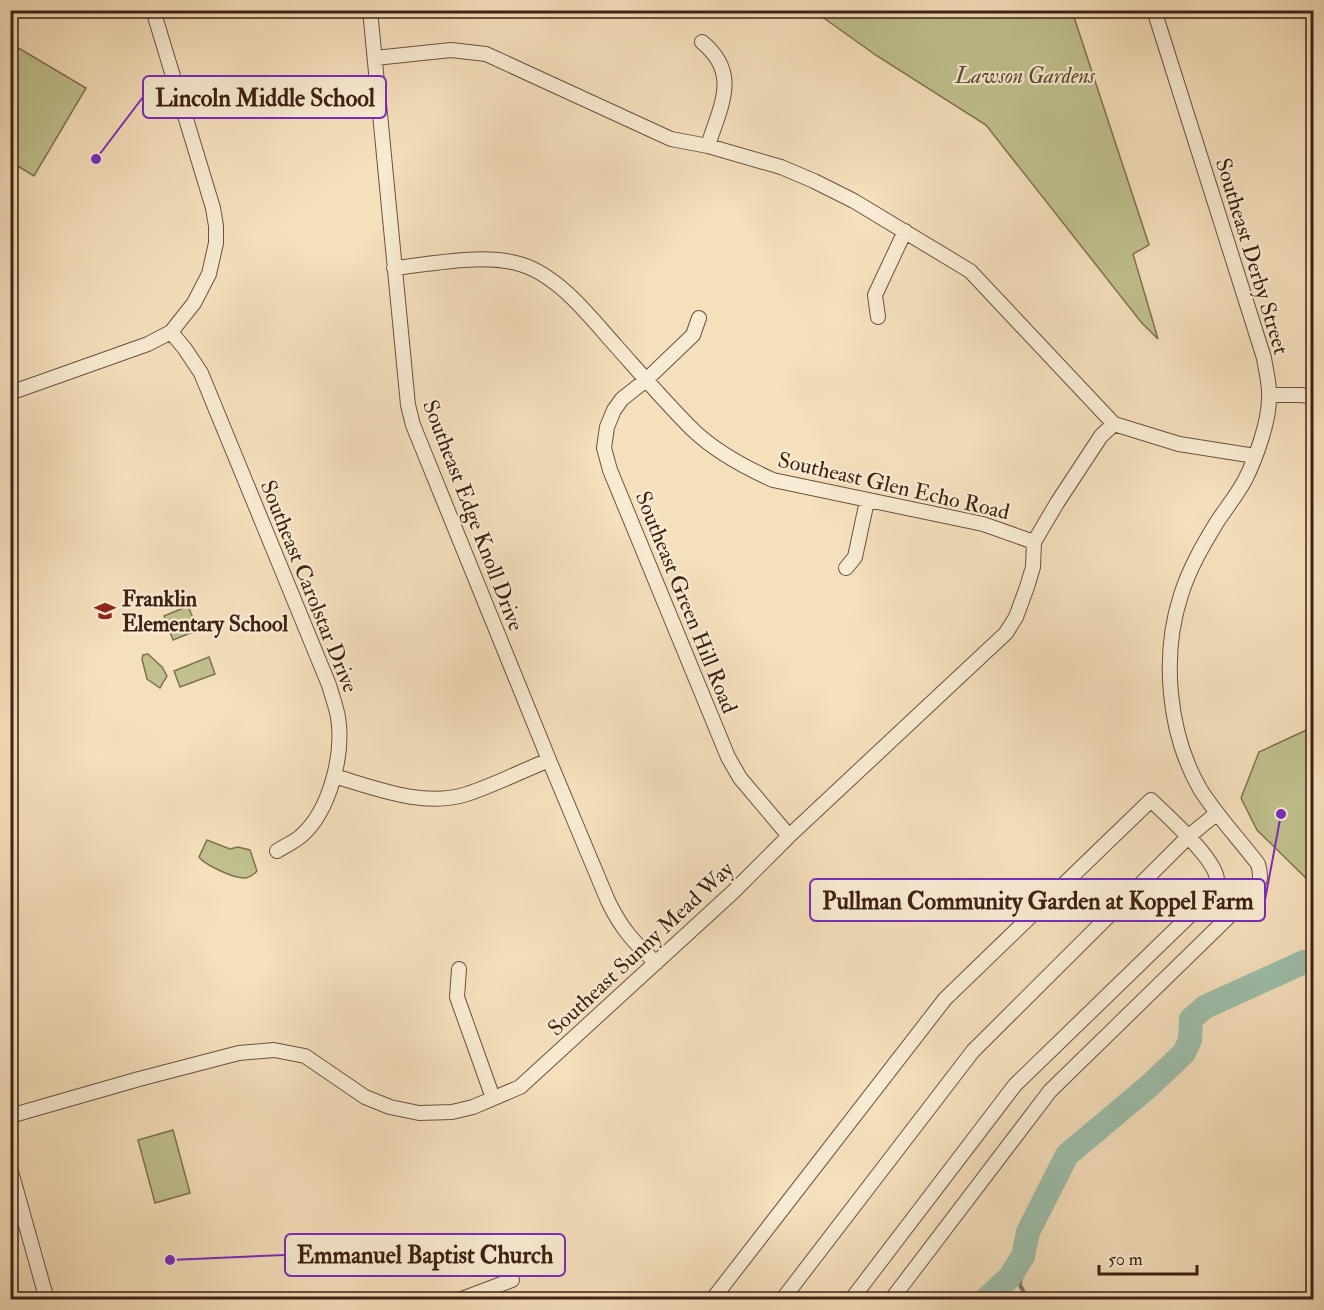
<svg xmlns="http://www.w3.org/2000/svg" width="1324" height="1310" viewBox="0 0 1324 1310" font-family="'IM FELL Double Pica',serif">
<style>
.green{fill:#c0c18d;stroke:#807150;stroke-width:1.5}
.lines{fill:none;stroke-linecap:round;stroke-linejoin:round}
.stream{stroke:#777f6e;stroke-width:4}
.river{stroke:#9dbeaa;stroke-width:24}
.street-casing{stroke:#6c513e;stroke-width:16}
.street{stroke:#f8ebd3;stroke-width:14}
.labels{text-anchor:middle;stroke-width:4.5;stroke-linejoin:round;paint-order:stroke}
.park-label{font-size:22px;font-style:italic;fill:#5f4932;stroke:#f8ebd3}
.street-label{font-size:22px;fill:#3f2114;stroke:#f8ebd3}
.poi-label{font-size:22px;font-weight:bold;fill:#3f2114;stroke:#f8ebd3;text-anchor:start}
.leader{fill:none;stroke:#7b2cbf;stroke-width:2}
.callout-dot{fill:#7b2cbf;stroke:#f8ebd3;stroke-width:2}
.callout{fill:#f8ebd3;stroke:#7b2cbf;stroke-width:2}
.callout-label{font-size:24px;text-anchor:middle;font-weight:bold;fill:#3f2114}
</style>
<rect width="100%" height="100%" fill="#f5e0bc"/>
<filter id="stains"><feTurbulence type="fractalNoise" baseFrequency=".00333" numOctaves="4"/><feColorMatrix values="0 0 0 0 .2 0 0 0 0 .09 0 0 0 0 .02 0 0 0 .5 -.17"/></filter>
<radialGradient id="worn" r=".72"><stop offset=".6" stop-color="#630" stop-opacity="0"/><stop offset="1" stop-color="#630" stop-opacity=".3"/></radialGradient>
<path class="green" d="M 814,11 L 1072,11 L 1149,245 L 1133,254 L 1158,339 L 1141,322 L 986,125 L 877,56 Z
M 10,43 L 86,88 L 34,176 L 11,162 Z
M 188,606 L 198,630 L 173,640 L 164,616 Z
M 148,654 L 162,667 L 167,676 L 160,688 L 147,679 L 142,659 L 143,655 Z
M 209,657 L 215,674 L 180,687 L 174,671 Z
M 1313,727 L 1313,883 L 1310,882 L 1257,830 L 1241,798 L 1259,752 Z
M 207,840 L 230,849 L 238,847 L 250,850 L 257,871 C 253,875 249,878 244,878 C 233,878 205,865 199,857 Z
M 173,1130 L 190,1193 L 155,1203 L 138,1140 Z"/>
<g class="lines">
<path class="stream" d="M 1023,1256 L 1020,1285 L 1028,1300"/>
<path class="river" d="M 985,1300 L 1010,1277 L 1023,1256 L 1028,1232 L 1067,1155 L 1148,1087 L 1184,1053 L 1190,1040 L 1191,1019 L 1205,1007 L 1304,962 L 1314,961"/>
<defs>
<path id="street" d="M 370,10 L 408,405 L 413,425 L 549,760 L 608,901 C 622,930 634,942 656,963
M 702,42 C 741,74 720,106 708,146
M 375,58 L 451,50 L 486,54 L 671,139 L 708,146 L 781,167 L 814,181 L 854,201 L 970,271 L 1114,424 L 1179,444 L 1255,456
M 394,268 C 432,264 479,254 516,263 C 556,272 590,317 616,346 C 641,374 666,403 693,430 C 716,452 744,467 773,480 L 983,524 L 1034,542
M 878,317 L 875,295 L 905,231
M 699,318 L 693,335 L 646,380 L 622,399 L 614,410 L 607,427 L 604,448 L 610,470 L 728,757 L 740,778 L 789,836
M 171,332 L 185,349 L 201,373 L 329,685 C 332,696 336,706 338,717 C 344,754 330,811 301,836 C 294,842 285,846 277,851
M 10,393 L 148,344 L 171,332 L 194,303 L 209,274 L 216,243 L 216,226 L 213,208 L 153,10
M 1269,395 L 1302,395 L 1314,397
M 846,568 L 855,557 L 867,501
M 334,776 C 375,788 424,808 467,794 C 494,785 522,771 549,760
M 459,969 L 457,997 L 493,1098
M 10,1116 L 139,1079 L 239,1053 L 274,1050 L 305,1056 L 365,1097 L 390,1107 L 419,1113 L 452,1112 L 473,1107 L 520,1087 L 733,892 L 789,836 L 1006,633 L 1016,617 L 1027,587 L 1033,567 L 1034,542 L 1057,503 L 1101,436 L 1114,424
M 10,1168 L 47,1300
M 459,1300 L 512,1280
M 712,1300 L 945,999 L 1151,800 C 1166,815 1218,860 1217,881 C 1216,885 1213,890 1212,894 L 1015,1085 L 851,1300
M 782,1300 L 973,1051 L 1189,836 L 1216,814
M 891,1300 L 1050,1091 L 1252,894 C 1260,884 1262,877 1258,864 C 1239,839 1217,816 1200,789 C 1168,733 1161,656 1181,595 C 1189,569 1203,545 1217,522 C 1226,508 1237,495 1245,480 C 1256,458 1269,422 1269,398 C 1270,385 1266,371 1264,358 L 1154,10"/>
</defs>
<use href="#street" class="street-casing"/>
<use href="#street" class="street"/>
</g>
<defs>
<symbol id="school-bare" viewBox="-9 -9 18 18"><path d="M0-5L7-2L0 1L-7-2ZM-4 1L0 2.5L4 1V4Q0 6-4 4Z" fill="#8f2418" stroke="#f8ebd3" stroke-width="2.5" paint-order="stroke"/></symbol>
</defs>
<g fill-rule="evenodd">
<use href="#school-bare" x="90" y="596" width="30" height="30"/>
</g>
<g class="labels">
<g class="park-label">
<text x="1025" y="83">Lawson Gardens</text>
</g>
<g class="street-label">
<text transform="translate(1253 256) rotate(73)" y="8">Southeast Derby Street</text>
<text transform="translate(894 485) rotate(13)" y="8">Southeast Glen Echo Road</text>
<text transform="translate(474 515) rotate(69)" y="8">Southeast Edge Knoll Drive</text>
<text transform="translate(310 586) rotate(68)" y="8">Southeast Carolstar Drive</text>
<text transform="translate(687 602) rotate(68)" y="8">Southeast Green Hill Road</text>
<text transform="translate(640 948) rotate(-43)" y="8">Southeast Sunny Mead Way</text>
</g>
<g class="poi-label">
<text x="122" y="606">Franklin<tspan x="122" dy="25">Elementary School</tspan></text>
</g>
</g>
<path class="leader" d="M96 159L143 97M1281 814L1265 900M170 1260L285 1255"/>
<g class="callout-dot">
<circle cx="96" cy="159" r="6"/>
<circle cx="1281" cy="814" r="6"/>
<circle cx="170" cy="1260" r="6"/>
</g>
<g class="callout">
<rect x="143" y="76" width="243" height="42" rx="6"/>
<rect x="810" y="879" width="455" height="42" rx="6"/>
<rect x="285" y="1234" width="280" height="42" rx="6"/>
</g>
<g class="callout-label">
<text x="265" y="106">Lincoln Middle School</text>
<text x="1038" y="909">Pullman Community Garden at Koppel Farm</text>
<text x="425" y="1263">Emmanuel Baptist Church</text>
</g>
<rect width="1324" height="1310" fill="none" stroke="#f5e0bc" stroke-width="36"/>
<rect x="12" y="12" width="1300" height="1286" fill="none" stroke="#3f2114" stroke-width="3"/>
<rect x="18" y="18" width="1288" height="1274" fill="none" stroke="#3f2114" stroke-width="1.5"/>
<path d="M1099 1265v9h98v-9" fill="none" stroke="#3f2114" stroke-width="3"/>
<text x="1108" y="1265" font-size="18" fill="#3f2114" stroke="#f8ebd3" stroke-width="4.5" paint-order="stroke">50 m</text>
<rect width="100%" height="100%" filter="url(#stains)"/>
<rect width="100%" height="100%" fill="url(#worn)"/>
</svg>
